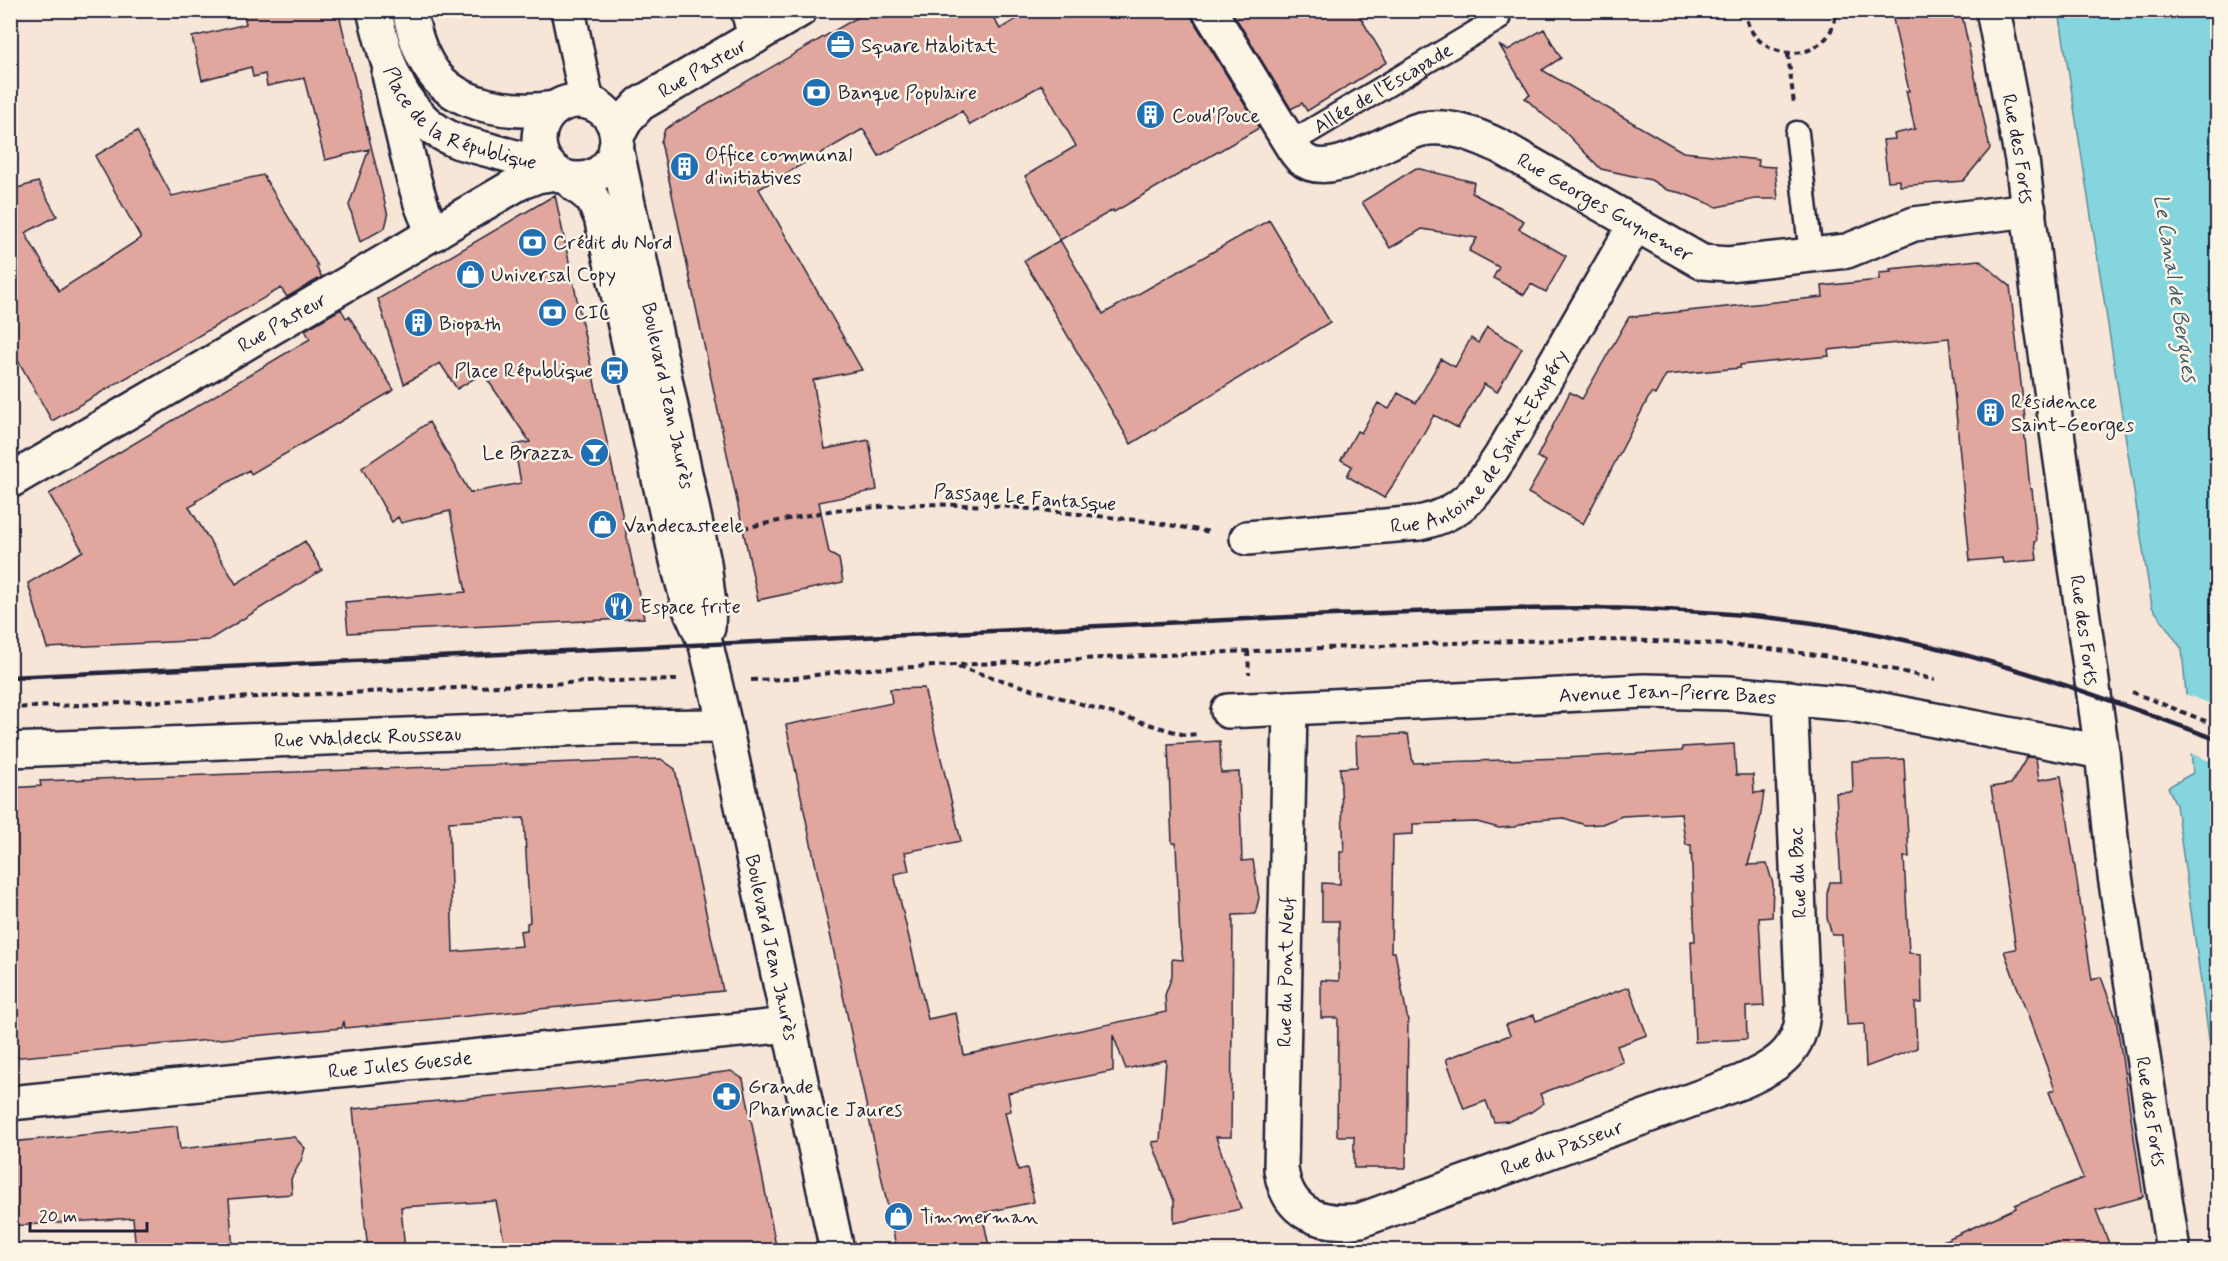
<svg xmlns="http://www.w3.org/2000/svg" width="2228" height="1261" viewBox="0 0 2228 1261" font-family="Mynerve,sans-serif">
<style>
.water{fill:#84d5dd;stroke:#5d8d9c;stroke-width:1.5}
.pier{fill:#f7e5d7}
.building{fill:#e1a79e;stroke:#22223b;stroke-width:1.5;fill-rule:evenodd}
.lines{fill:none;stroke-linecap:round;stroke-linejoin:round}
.service-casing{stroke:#22223b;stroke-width:27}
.pedestrian-casing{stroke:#22223b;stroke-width:38}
.minor-casing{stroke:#22223b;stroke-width:38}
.tertiary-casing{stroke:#22223b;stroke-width:38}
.path{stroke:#22223b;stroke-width:4;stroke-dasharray:6 4.5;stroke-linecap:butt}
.service{stroke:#fcf5e5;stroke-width:22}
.pedestrian{stroke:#fcf5e5;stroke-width:33}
.minor{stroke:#fcf5e5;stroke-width:33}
.tertiary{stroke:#fcf5e5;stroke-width:33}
.rail{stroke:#22223b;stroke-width:4.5}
.labels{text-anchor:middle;stroke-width:5;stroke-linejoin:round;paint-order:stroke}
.poi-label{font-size:20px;fill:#22223b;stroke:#fcf5e5;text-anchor:start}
.street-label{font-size:20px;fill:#22223b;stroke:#fcf5e5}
.water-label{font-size:21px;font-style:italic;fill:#3f586c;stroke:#fcf5e5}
</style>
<rect width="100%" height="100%" fill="#f7e5d7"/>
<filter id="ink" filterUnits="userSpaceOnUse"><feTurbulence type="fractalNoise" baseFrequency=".0167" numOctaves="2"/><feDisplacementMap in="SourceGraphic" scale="12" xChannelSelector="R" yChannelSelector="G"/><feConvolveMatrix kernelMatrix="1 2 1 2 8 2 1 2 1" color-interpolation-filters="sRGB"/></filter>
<g filter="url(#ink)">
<path class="water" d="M 2059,11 L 2212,11 L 2217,45 L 2217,1095 L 2176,805 L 2168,787 L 2193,773 L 2182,649 L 2152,607 Z"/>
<path class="pier" d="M 2185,694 L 2217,706 L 2217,764 L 2190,753 Z"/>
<path class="building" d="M 243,10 L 338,10 L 388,216 L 385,228 L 360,242 L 349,205 L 369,149 L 325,160 L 304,78 L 267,86 L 265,74 L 253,77 L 251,67 L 202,80 L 192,37 L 246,24 Z
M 870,10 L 989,10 L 1000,29 L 1032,10 L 1190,10 L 1193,20 L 1259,128 L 1114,212 L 1113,210 L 1060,240 L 1025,176 L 1076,146 L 1042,85 L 970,125 L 962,111 L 879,156 L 863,129 L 759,189 L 862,370 L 813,380 L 825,449 L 869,440 L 877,490 L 819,502 L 829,553 L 839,559 L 843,582 L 758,600 L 661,142 L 665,129 Z
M 1231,10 L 1356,10 L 1387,62 L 1307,111 L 1302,103 L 1291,109 Z
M 1891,10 L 1961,10 L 1990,149 L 1963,181 L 1900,186 L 1900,180 L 1888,181 L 1883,140 L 1895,139 L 1894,134 L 1915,129 L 1906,91 L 1909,91 Z
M 1544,29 L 1561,58 L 1542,70 L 1683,152 L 1759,160 L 1758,166 L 1775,167 L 1778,199 L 1755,199 L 1717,207 L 1682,193 L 1667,190 L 1651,180 L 1601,169 L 1559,126 L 1546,117 L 1525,98 L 1530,95 L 1500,46 L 1508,50 Z
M 137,131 L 172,196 L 263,175 L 318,266 L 316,267 L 322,277 L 287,297 L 281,288 L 52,421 L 19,362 L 10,365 L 10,190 L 38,182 L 57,216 L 25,233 L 59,291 L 141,238 L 95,156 Z
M 1416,168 L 1474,182 L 1472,193 L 1524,221 L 1519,229 L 1566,256 L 1546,292 L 1531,284 L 1524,295 L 1493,278 L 1499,267 L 1469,251 L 1477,238 L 1422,229 L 1390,248 L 1362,202 Z
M 555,195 L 644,618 L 348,633 L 345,602 L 466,592 L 450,511 L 401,523 L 398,517 L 392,522 L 362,468 L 429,422 L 470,493 L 521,483 L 514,445 L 530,442 L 483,373 L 457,389 L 440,363 L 404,384 L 378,299 Z
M 1269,220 L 1330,322 L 1131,444 L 1024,261 L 1060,240 L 1103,314 Z
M 1979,260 L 2010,286 L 2026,428 L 2024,428 L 2030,489 L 2032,489 L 2037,541 L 2035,542 L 2037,560 L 2003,563 L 2002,558 L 1970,561 L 1949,338 L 1828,350 L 1829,356 L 1740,365 L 1740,368 L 1666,375 L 1655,395 L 1651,393 L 1583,524 L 1528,493 L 1546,461 L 1537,457 L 1570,392 L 1582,399 L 1629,317 L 1823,297 L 1822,286 L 1879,280 L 1879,273 L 1891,272 L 1890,269 Z
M 341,309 L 346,318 L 349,316 L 394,390 L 251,474 L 249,470 L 196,501 L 197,503 L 189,507 L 236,584 L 305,541 L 322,570 L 209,640 L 47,648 L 28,583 L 83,551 L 49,494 L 310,339 L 305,330 Z
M 1487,327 L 1522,348 L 1497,392 L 1484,384 L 1458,428 L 1434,415 L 1401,473 L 1384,498 L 1347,476 L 1352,466 L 1341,460 L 1357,431 L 1361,433 L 1378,403 L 1389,409 L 1398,393 L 1416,403 L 1441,359 L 1455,367 L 1471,338 L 1478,343 Z
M 924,688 L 961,841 L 905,852 L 909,871 L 894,874 L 928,1019 L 956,1013 L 964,1055 L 1166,1012 L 1165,995 L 1172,976 L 1172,959 L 1183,960 L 1180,939 L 1176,843 L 1172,843 L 1168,744 L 1220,741 L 1221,773 L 1239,772 L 1242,861 L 1253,860 L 1259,898 L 1255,914 L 1233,915 L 1231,1137 L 1216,1137 L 1241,1209 L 1174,1223 L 1174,1201 L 1152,1142 L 1160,1141 L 1166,1060 L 1126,1069 L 1113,1035 L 1113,1071 L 1008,1093 L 1011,1111 L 1005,1112 L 1018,1170 L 1027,1168 L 1034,1202 L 982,1213 L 990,1251 L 897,1251 L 786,725 L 892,703 L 890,689 Z
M 1408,734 L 1413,763 L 1565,758 L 1682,751 L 1682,747 L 1734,744 L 1736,775 L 1753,775 L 1754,793 L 1764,792 L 1760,819 L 1748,865 L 1767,864 L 1773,884 L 1772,917 L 1759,918 L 1764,1006 L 1746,1007 L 1747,1039 L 1695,1042 L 1691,941 L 1695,941 L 1691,845 L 1686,845 L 1681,813 L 1622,816 L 1602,824 L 1585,825 L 1564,818 L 1534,820 L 1514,827 L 1499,828 L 1477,822 L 1413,824 L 1413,834 L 1393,835 L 1391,952 L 1395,952 L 1408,1021 L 1406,1168 L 1354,1168 L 1354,1136 L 1337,1136 L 1338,1018 L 1321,1018 L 1321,980 L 1339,981 L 1339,921 L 1322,921 L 1322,883 L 1340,884 L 1340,852 L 1344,852 L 1340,768 L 1357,767 L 1356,736 Z
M 2027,757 L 2036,758 L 2039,780 L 2061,776 L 2092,980 L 2101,977 L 2116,1018 L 2143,1197 L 2096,1210 L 2112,1251 L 1921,1251 L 2016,1208 L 2015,1205 L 2083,1178 L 2049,1092 L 2055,1089 L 2004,951 L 2016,949 L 1991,787 L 2011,784 Z
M 661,759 L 675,769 L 723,991 L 345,1028 L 344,1021 L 342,1028 L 10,1058 L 10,788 L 41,786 L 40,781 ZM 524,818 L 530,922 L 527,923 L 527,930 L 520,931 L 522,946 L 453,952 L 449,822 Z
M 1904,759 L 1909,857 L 1904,857 L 1909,953 L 1921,954 L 1922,1003 L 1915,1003 L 1917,1048 L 1866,1067 L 1864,1024 L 1847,1025 L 1842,935 L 1832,935 L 1827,918 L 1827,894 L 1830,882 L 1841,882 L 1836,793 L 1853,792 L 1852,761 Z
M 1629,987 L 1647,1035 L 1617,1046 L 1623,1062 L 1540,1094 L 1544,1103 L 1531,1112 L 1510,1121 L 1494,1122 L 1486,1101 L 1464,1109 L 1446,1059 L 1510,1035 L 1506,1025 L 1534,1015 L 1536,1021 Z
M 731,1071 L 743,1079 L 777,1251 L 506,1251 L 496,1201 L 401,1207 L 405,1251 L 368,1251 L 353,1109 L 665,1080 Z
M 177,1126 L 180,1149 L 287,1137 L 294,1137 L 305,1148 L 301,1161 L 291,1179 L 292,1194 L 229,1199 L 233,1251 L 136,1251 L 133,1218 L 10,1226 L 10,1142 Z"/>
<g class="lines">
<defs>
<g id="service">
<path d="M 1797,133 L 1811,255"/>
<path id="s1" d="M 1290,143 L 1498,19 L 1493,10"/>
</g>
<path id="pedestrian" d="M 568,10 L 587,102"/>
<g id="minor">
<path d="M 748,10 L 755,37"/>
<path id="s2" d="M 1209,10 L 1290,143 C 1293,148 1297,154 1301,158 C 1330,184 1391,135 1422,129 C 1449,124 1477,135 1501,147 L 1702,262 L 1728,264 L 1847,251 L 1914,224 L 2029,210"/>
<path id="s3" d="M 1993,10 L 2022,160 L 2042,325 L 2102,752 L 2115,876 L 2173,1250"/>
<path d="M 389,74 C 396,107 404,140 412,173 C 418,194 423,215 435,233"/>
<path id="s4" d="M 10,481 L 519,183 L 537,176 L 557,173"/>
<path id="s5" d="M 1247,538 L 1419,523 C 1463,514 1478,491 1501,456 L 1635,225"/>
<path id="s6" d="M 1290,708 L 1281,1169 C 1287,1214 1320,1226 1361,1220 L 1741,1082 C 1776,1067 1802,1051 1803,1009 L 1790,698"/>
<path id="s7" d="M 1228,711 L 1644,691 L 1728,693 L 1851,704 L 2102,752"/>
<path id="s8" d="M 10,750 L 614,727 L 725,726"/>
<path id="s9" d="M 10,1103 L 789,1025"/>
</g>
<g id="tertiary">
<path id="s10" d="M 374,10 C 387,65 401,120 459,142 L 549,166"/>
<path d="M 409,10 C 414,32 419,53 432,71 C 457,108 515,114 555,108"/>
<circle cx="578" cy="140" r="39"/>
<path id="s11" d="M 617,136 L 627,118 L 640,104 L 800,10"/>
<path id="s12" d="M 616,147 L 704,563 L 709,605 L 708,628"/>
<path id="s13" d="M 567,178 L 592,198 L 601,217 L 678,565 L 690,609 L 706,645 L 725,726 L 837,1250"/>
</g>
</defs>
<use href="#service" class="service-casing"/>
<use href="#pedestrian" class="pedestrian-casing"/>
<use href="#minor" class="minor-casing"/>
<use href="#tertiary" class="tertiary-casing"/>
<path class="path" d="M 1745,10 C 1747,51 1801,68 1827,37 C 1833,29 1835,20 1837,10
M 1788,54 L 1794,104
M 733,530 L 834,510 L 922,504 L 1001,506 L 1146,521 L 1211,532
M 1248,651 L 1249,674
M 958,667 L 1185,735 L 1199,734
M 751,680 L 788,679 L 851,670 C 1028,662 1204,652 1381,646 C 1568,638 1753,630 1935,680
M 2132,692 L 2218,726
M 10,708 L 611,681 L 677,680"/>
<use href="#service" class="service"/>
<use href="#pedestrian" class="pedestrian"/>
<use href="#minor" class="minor"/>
<use href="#tertiary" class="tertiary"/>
<path class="rail" d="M 10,677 L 1332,615 C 1492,609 1653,600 1813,623 C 1952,643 2086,690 2218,740"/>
</g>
</g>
<defs>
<symbol id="office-disc" viewBox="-11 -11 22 22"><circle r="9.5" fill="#1f6fb2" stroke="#fcf5e5"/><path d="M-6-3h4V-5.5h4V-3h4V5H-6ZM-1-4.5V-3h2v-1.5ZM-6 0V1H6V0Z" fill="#fff"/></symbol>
<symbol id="bank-disc" viewBox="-11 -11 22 22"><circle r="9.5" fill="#1f6fb2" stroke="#fcf5e5"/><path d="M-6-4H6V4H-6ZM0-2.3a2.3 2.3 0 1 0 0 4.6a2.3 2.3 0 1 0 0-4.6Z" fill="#fff"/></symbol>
<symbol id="building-disc" viewBox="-11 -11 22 22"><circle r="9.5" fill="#1f6fb2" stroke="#fcf5e5"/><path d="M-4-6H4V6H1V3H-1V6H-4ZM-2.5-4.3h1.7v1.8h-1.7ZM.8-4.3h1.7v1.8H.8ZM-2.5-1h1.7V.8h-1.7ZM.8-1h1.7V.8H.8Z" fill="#fff"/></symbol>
<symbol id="shop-disc" viewBox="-11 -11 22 22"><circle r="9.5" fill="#1f6fb2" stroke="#fcf5e5"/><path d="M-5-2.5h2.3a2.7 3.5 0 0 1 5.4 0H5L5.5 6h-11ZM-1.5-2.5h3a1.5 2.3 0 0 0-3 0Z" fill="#fff"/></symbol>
<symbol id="bus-disc" viewBox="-11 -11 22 22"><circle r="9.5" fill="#1f6fb2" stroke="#fcf5e5"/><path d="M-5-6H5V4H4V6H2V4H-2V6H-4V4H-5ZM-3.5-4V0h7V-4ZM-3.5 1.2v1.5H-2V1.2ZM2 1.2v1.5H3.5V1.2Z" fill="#fff"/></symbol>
<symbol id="bar-disc" viewBox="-11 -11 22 22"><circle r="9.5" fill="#1f6fb2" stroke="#fcf5e5"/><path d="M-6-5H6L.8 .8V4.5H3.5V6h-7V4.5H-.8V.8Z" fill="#fff"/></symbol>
<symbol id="restaurant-disc" viewBox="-11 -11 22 22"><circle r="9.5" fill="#1f6fb2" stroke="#fcf5e5"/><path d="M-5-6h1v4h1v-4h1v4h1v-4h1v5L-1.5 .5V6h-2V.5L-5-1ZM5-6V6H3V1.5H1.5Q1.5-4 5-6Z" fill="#fff"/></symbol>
<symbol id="pharmacy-disc" viewBox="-11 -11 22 22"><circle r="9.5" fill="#1f6fb2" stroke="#fcf5e5"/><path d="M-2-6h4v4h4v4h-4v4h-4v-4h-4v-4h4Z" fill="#fff"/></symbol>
</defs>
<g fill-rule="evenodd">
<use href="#office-disc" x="824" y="28" width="33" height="33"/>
<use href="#bank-disc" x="800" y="76" width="33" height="33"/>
<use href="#building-disc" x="1134" y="98" width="33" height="33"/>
<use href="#building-disc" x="668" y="150" width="33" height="33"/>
<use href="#bank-disc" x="516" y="226" width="33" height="33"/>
<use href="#shop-disc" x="454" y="258" width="33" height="33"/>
<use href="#bank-disc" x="536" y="296" width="33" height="33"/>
<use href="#building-disc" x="402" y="306" width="33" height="33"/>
<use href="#bus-disc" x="598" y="354" width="33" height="33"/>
<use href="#building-disc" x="1974" y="396" width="33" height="33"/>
<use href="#bar-disc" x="578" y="436" width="33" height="33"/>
<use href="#shop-disc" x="586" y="508" width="33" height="33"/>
<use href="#restaurant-disc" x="602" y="590" width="33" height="33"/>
<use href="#pharmacy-disc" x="710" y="1080" width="33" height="33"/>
<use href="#shop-disc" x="882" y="1200" width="33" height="33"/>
</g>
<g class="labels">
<g class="poi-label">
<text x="861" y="52">Square Habitat</text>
<text x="838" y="99">Banque Populaire</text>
<text x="1172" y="122">Coud'Pouce</text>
<text x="705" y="161">Office communal<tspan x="705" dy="23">d'initiatives</tspan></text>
<text x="553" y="249">Crédit du Nord</text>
<text x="491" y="281">Universal Copy</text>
<text x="574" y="319">CIC</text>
<text x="439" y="330">Biopath</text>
<text x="593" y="377" text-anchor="end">Place République</text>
<text x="2011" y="408">Résidence<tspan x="2011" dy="23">Saint-Georges</tspan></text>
<text x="573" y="459" text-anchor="end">Le Brazza</text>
<text x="624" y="532">Vandecasteele</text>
<text x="640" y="613">Espace frite</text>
<text x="748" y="1093">Grande<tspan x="748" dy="23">Pharmacie Jaures</tspan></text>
<text x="920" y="1223">Timmerman</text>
</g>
<g class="street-label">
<text dy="7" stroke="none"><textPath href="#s11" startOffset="112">Rue Pasteur</textPath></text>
<text dy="7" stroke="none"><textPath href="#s1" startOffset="108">Allée de l'Escapade</textPath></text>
<text dy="7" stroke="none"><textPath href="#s10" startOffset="152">Place de la République</textPath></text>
<text dy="7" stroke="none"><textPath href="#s3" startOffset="141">Rue des Forts</textPath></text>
<text dy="7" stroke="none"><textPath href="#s2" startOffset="507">Rue Georges Guynemer</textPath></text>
<text dy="7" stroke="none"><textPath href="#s4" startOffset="315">Rue Pasteur</textPath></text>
<text dy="7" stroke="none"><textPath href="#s12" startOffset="254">Boulevard Jean Jaurès</textPath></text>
<text dy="7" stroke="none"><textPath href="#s5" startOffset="274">Rue Antoine de Saint-Exupéry</textPath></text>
<text transform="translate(1025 497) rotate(4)" y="7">Passage Le Fantasque</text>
<text dy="7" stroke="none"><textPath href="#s3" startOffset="627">Rue des Forts</textPath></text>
<text dy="7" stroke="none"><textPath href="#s7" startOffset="440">Avenue Jean-Pierre Baes</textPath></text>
<text dy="7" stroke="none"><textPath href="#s8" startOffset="358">Rue Waldeck Rousseau</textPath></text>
<text transform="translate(1797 873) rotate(-93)" y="7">Rue du Bac</text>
<text dy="7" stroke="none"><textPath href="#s13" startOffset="804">Boulevard Jean Jaurès</textPath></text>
<text transform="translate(1285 972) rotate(-89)" y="7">Rue du Pont Neuf</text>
<text dy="7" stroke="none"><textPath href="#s9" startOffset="392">Rue Jules Guesde</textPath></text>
<text dy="7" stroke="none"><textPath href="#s3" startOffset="1113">Rue des Forts</textPath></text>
<text dy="7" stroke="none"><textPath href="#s6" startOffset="783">Rue du Passeur</textPath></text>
</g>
<g class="water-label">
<text transform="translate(2176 288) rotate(81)" y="7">Le Canal de Bergues</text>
</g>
</g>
<rect width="2228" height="1261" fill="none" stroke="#fcf5e5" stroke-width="36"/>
<rect x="18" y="18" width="2192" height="1225" fill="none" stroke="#22223b" stroke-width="2" filter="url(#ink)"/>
<path d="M30 1222v9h117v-9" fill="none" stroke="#22223b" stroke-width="3"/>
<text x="39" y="1222" font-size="18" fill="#22223b" stroke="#fcf5e5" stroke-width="4.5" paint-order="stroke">20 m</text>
</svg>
